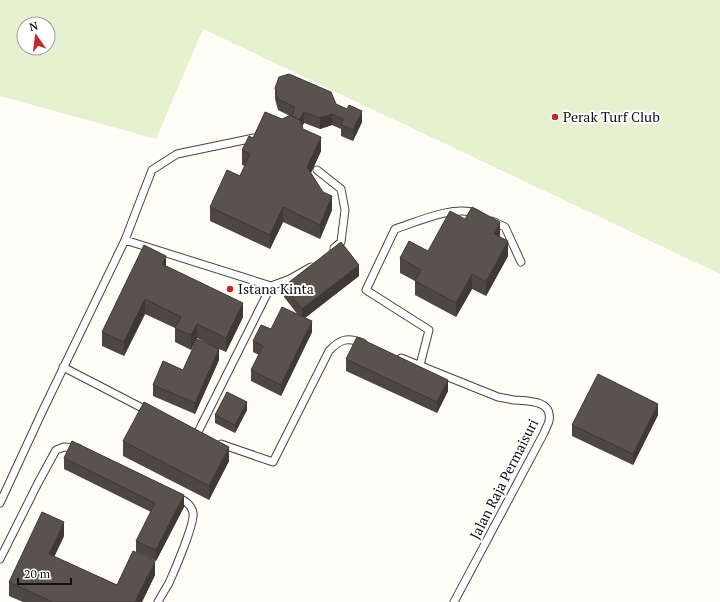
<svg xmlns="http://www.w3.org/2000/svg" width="720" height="602" viewBox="0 0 720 602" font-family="'PT Serif',serif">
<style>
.pitch{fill:#e6f2cf;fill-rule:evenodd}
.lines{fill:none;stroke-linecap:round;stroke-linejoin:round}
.lane-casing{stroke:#444;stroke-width:9}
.lane{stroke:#fff;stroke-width:7}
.wall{fill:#4d4742}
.shaded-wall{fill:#3f3936}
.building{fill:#5a524d;stroke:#3f3936}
.poi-dot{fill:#c4262e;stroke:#fff;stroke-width:1.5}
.labels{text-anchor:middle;stroke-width:4;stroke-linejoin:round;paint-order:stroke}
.poi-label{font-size:14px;fill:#111;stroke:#fff;text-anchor:start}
.street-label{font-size:14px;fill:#111;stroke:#fff}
</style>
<rect width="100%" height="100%" fill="#fffdf5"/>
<path class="pitch" d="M 0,0 L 720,0 L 720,274 L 203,29 L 156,139 L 0,96 ZM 24,24 L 48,24 L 48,48 L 24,48 Z"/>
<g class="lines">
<defs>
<path id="lane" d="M 317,170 L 341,189 L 345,210 L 341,242 L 334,248
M 492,221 L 505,227 L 521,262
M 125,240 L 271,286
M 401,358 L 498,397 C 504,398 509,399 514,400 C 528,401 553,400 549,421 C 548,425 545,430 544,433 L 454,602
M 420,365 L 429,330 L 366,290 L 395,229 C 417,222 455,204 477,214
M 63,367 L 148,411
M 196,436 L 271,286 L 290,279 L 311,267
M 221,444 L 273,462 L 329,351 C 340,339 347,337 363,343
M 0,503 L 43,410 L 125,240 L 152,170 L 177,154 L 254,138
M 0,559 L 38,483 L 56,450 L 64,447 L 78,448
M 158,602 C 161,596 165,590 169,583 C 174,572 195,523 193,513 C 191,503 183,500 175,496"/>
</defs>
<use href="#lane" class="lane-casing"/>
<use href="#lane" class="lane"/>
</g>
<path class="wall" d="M 275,88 L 336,104 L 362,122 L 353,141 L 341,136 L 341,129 L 332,125 L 320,129 L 304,123 L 302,126 L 303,129 L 321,151 L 311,173 L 332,210 L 320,239 L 283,222 L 270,249 L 210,221 L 210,207 L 240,176 L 245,166 L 242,165 L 242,150 L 253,138 L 282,119 L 290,116 L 278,110 L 275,99 Z
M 465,219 L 500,236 L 500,237 L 508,256 L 486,296 L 472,289 L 456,317 L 415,295 L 415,281 L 400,273 L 400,258 L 428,251 Z
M 166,266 L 243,317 L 226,352 L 219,349 L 219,360 L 195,414 L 153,396 L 153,385 L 183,370 L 208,344 L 197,338 L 191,350 L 175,342 L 175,328 L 145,314 L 124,356 L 102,346 L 102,332 Z
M 359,276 L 305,318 L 312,332 L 281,396 L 251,381 L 251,370 L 259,355 L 253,352 L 253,341 L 271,329 L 298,315 L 284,297 L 284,286 Z
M 346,359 L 448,391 L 437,413 L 346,371 Z
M 247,410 L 235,433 L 215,423 L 215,415 Z
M 658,415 L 633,465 L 572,436 L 572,425 Z
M 123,441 L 229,461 L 209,500 L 123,456 Z
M 64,458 L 184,507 L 156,561 L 136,552 L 136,541 L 151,512 L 64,469 Z
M 64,536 L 54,557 L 117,585 L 155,575 L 142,602 L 23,602 L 9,596 L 9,582 Z"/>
<path class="shaded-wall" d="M 362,111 L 362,122 L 353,141 L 353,130 Z
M 304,112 L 304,123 L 298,134 L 298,122 Z
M 332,114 L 332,125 L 320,129 L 320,118 Z
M 321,137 L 321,151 L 307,181 L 307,167 Z
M 332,196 L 332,210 L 320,239 L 320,225 Z
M 283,207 L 283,222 L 270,249 L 270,235 Z
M 500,222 L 500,236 L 494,248 L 494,234 Z
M 508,241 L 508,256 L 486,296 L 486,282 Z
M 166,256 L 166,270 L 162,264 Z
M 359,265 L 359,276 L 302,320 L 302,309 Z
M 472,274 L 472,289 L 456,317 L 456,303 Z
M 145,299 L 145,314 L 124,356 L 124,342 Z
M 243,303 L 243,317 L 226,352 L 226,338 Z
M 312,321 L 312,332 L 281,396 L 281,385 Z
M 197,324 L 197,338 L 191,350 L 191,335 Z
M 219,349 L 219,360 L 195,414 L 195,403 Z
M 448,380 L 448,391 L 437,413 L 437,402 Z
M 247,402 L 247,410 L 235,433 L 235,425 Z
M 658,404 L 658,415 L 633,465 L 633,454 Z
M 229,447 L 229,461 L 209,500 L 209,486 Z
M 184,495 L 184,507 L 156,561 L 156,550 Z
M 64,522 L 64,536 L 49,568 L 49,554 Z
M 155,561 L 155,575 L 142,602 L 135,602 Z"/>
<path class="building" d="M 289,74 L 331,92 L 336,104 L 347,109 L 349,105 L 362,111 L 353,130 L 341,125 L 343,119 L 332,114 L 320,118 L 304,112 L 299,120 L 292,116 L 295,107 L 278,99 L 275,88 L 279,77 Z
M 265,112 L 282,119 L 291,115 L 301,121 L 303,129 L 321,137 L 307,167 L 323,192 L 332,196 L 320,225 L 283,207 L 270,235 L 210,207 L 227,170 L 240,176 L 250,154 L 242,150 L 249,136 L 253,138 Z
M 472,207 L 500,222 L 494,234 L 508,241 L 486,282 L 472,274 L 456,303 L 415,281 L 421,270 L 400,258 L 409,241 L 428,251 L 450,211 L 465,219 Z
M 341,242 L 359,265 L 302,309 L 284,286 Z
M 144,245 L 166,256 L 162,264 L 243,303 L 226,338 L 197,324 L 191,335 L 175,328 L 181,317 L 145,299 L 124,342 L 102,332 Z
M 282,307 L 312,321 L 281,385 L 251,370 L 263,346 L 253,341 L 261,325 L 271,329 Z
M 357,337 L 448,380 L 437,402 L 346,359 Z
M 197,339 L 219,349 L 195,403 L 153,385 L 163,361 L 183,370 Z
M 598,374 L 658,404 L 633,454 L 572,425 Z
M 227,392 L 247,402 L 235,425 L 215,415 Z
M 144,402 L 229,447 L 209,486 L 123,441 Z
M 72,441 L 184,495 L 156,550 L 136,541 L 155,503 L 64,458 Z
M 42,512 L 64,522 L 49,554 L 117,585 L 133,551 L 155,561 L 135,602 L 53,602 L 9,582 Z"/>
<g class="poi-dot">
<circle cx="555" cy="117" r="4"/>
<circle cx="230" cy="289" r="4"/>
</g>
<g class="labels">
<g class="poi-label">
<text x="563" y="122">Perak Turf Club</text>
<text x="238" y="294">Istana Kinta</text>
</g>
<g class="street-label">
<text transform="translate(504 479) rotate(-63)" y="5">Jalan Raja Permaisuri</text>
</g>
</g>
<g transform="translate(36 36) rotate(346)"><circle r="19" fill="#ffffff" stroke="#a0a0a0"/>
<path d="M0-3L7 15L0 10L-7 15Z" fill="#c4262e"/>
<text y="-6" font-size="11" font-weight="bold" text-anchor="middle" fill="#111111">N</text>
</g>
<path d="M18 578v6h53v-6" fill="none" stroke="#111111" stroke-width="2"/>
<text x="24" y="578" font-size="12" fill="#111111" stroke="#ffffff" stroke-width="3" paint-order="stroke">20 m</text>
</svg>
